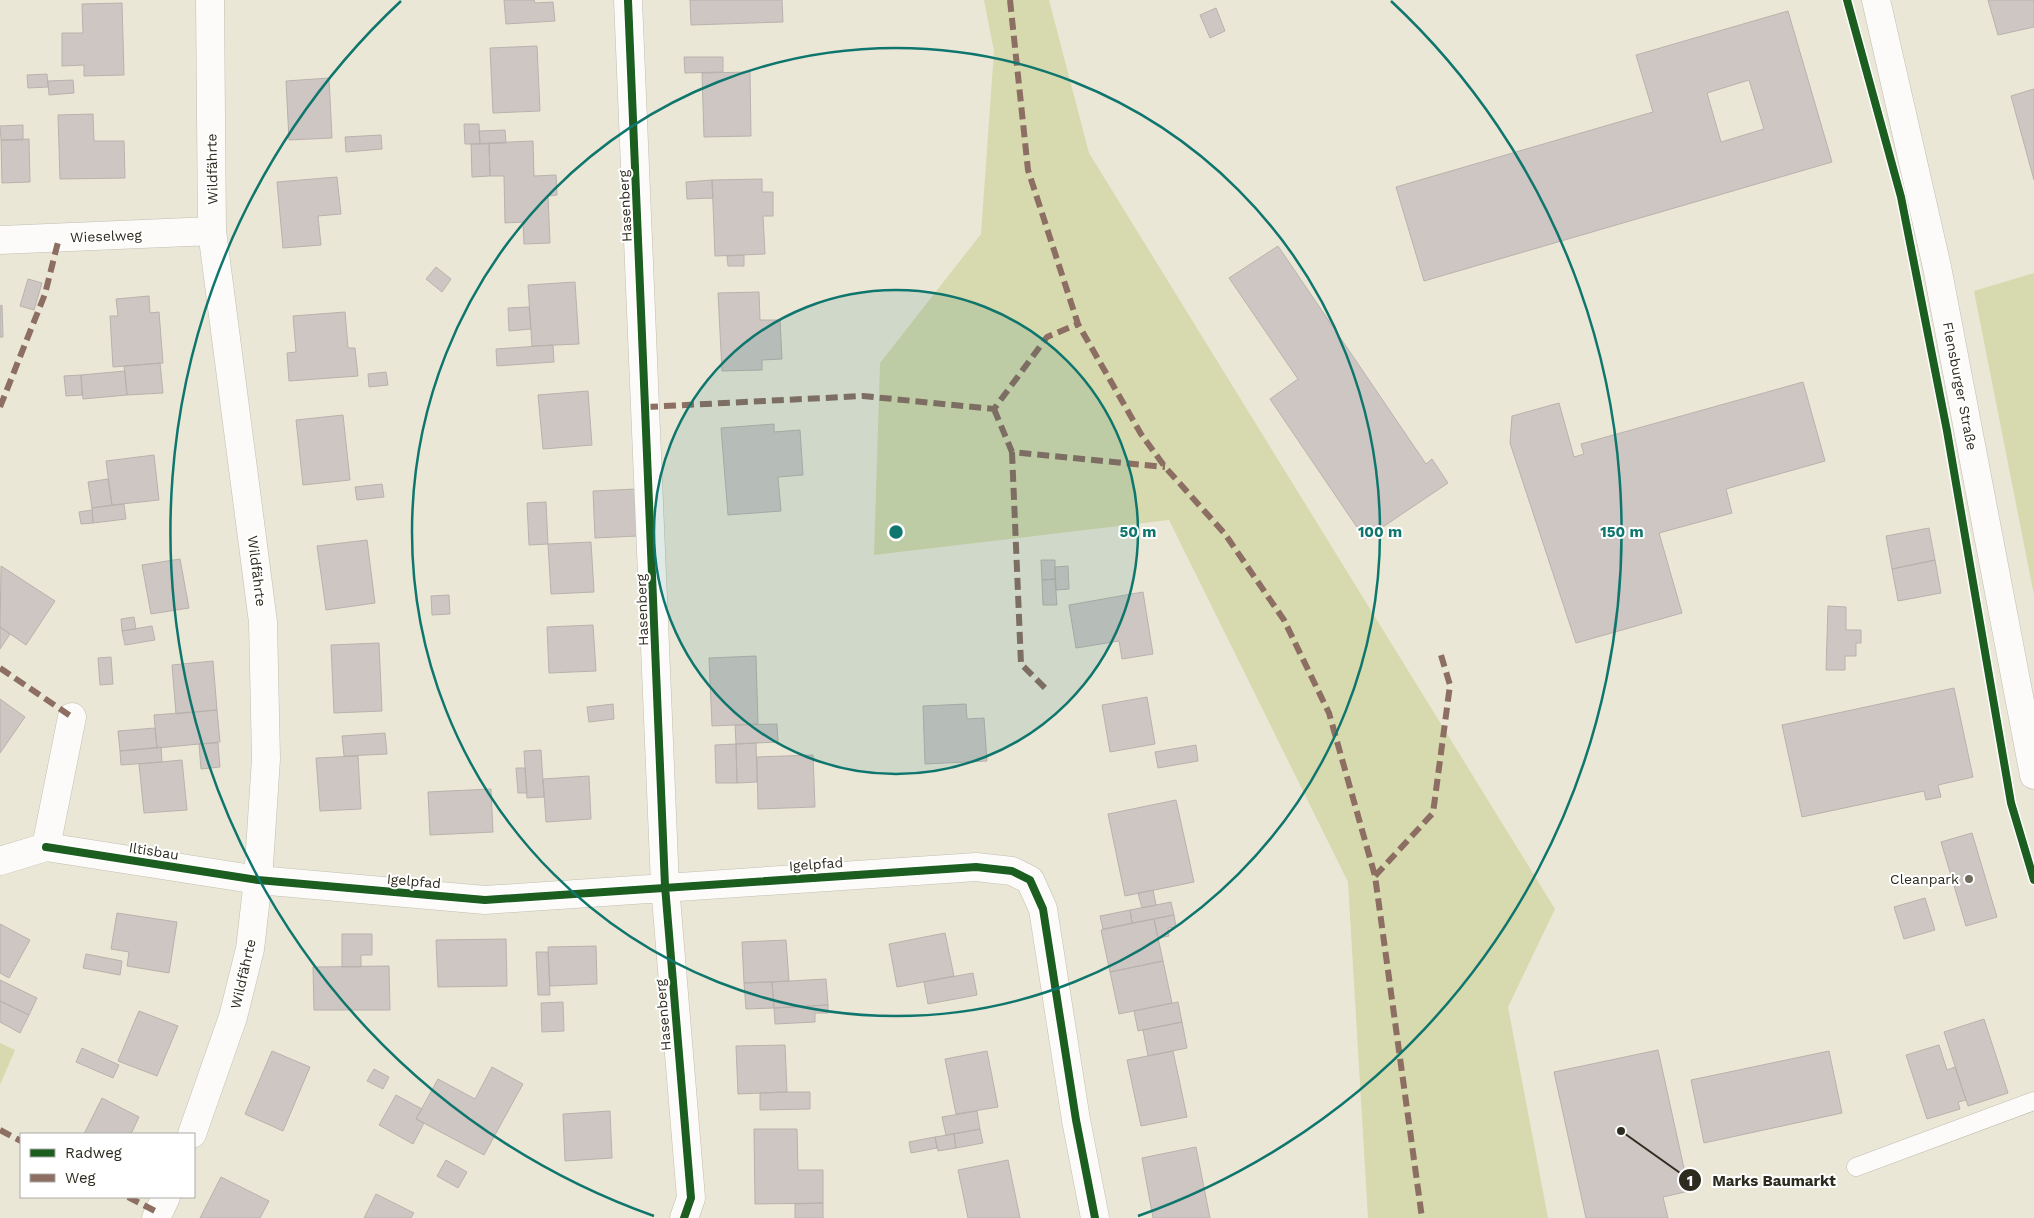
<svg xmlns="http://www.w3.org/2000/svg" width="2034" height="1218" viewBox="0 0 2034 1218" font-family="'Work Sans',sans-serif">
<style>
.green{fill:#d7d9ae}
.building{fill:#cdc6c2;stroke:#b8b2ad;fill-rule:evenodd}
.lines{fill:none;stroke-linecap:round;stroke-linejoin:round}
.service-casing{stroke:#c1beb1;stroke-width:19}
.minor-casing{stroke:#c1beb1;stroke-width:29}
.tertiary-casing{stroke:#c1beb1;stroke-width:29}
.service{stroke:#fcfbf9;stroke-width:18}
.minor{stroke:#fcfbf9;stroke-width:28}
.tertiary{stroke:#fcfbf9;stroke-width:28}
.quiet{stroke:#8d6e63;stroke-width:6;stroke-dasharray:12 6;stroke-linecap:butt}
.cycleway-casing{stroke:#fff;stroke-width:11}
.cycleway{stroke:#1b5e20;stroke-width:8}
.ring{fill:none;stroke:#0f766e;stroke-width:2.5}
.poi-dot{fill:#706d5f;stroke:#fff;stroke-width:2}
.labels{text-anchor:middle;stroke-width:4;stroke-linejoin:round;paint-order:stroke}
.street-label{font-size:14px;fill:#2e2b1f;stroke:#fff}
.poi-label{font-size:14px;fill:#2e2b1f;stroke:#fff;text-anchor:end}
.centre{fill:#0f766e;stroke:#fff;stroke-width:2.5}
.ring-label{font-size:15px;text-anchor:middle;font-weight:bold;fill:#0f766e;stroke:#fff;stroke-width:4;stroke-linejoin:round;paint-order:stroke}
.leader{fill:none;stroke:#2e2b1f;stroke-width:2}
.callout-dot{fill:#2e2b1f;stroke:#fff;stroke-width:2}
.mark-label{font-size:15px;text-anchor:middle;font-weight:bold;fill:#fff}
.callout-label{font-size:15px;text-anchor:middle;font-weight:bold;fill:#2e2b1f;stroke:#fff;stroke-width:4;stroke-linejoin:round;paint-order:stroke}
</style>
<rect width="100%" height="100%" fill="#ebe7d6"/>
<path class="green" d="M 984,0 L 1049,0 L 1089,153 L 1555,909 L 1508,1007 L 1548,1218 L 1368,1218 L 1348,882 L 1169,520 L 874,555 L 880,363 L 981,234 L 994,51 Z
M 2034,273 L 2034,595 L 1974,291 Z
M 0,1043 L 15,1050 L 0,1085 Z"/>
<path class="building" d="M 504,0 L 534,0 L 535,3 L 553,2 L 555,21 L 506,24 Z
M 690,0 L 782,0 L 783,22 L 691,25 Z
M 1988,0 L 2034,0 L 2034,27 L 1998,35 Z
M 122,3 L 124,75 L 84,76 L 84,65 L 62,66 L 62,33 L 83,33 L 82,4 Z
M 1216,8 L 1225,31 L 1210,38 L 1200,15 Z
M 1788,11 L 1832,162 L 1424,281 L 1396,187 L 1653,112 L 1636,55 ZM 1749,80 L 1764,129 L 1721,142 L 1707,93 Z
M 537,46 L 540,111 L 493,113 L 490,48 Z
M 684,57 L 723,57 L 723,72 L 685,73 Z
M 750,72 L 751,136 L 704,137 L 702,73 Z
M 47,74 L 48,87 L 28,88 L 27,75 Z
M 329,78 L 332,138 L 289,140 L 286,81 Z
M 73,80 L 74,93 L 49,95 L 48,81 Z
M 2034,89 L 2034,180 L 2011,96 Z
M 93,114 L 94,141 L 124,141 L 125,178 L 60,179 L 58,115 Z
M 464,124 L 479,124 L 480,144 L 465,144 Z
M 23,125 L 23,140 L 1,140 L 0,126 Z
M 505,130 L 506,143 L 480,144 L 479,131 Z
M 381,135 L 382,149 L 346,152 L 345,137 Z
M 29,139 L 30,182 L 2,183 L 1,140 Z
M 533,141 L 534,176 L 556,175 L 557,195 L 548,196 L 550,243 L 524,244 L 523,222 L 505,223 L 504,176 L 490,176 L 489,143 Z
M 489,143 L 490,176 L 472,177 L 471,144 Z
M 337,177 L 341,214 L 318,216 L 321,245 L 283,248 L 277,182 Z
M 762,179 L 762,192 L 773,192 L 773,216 L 763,216 L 765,254 L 715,256 L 712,180 Z
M 712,180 L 713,198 L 687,199 L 686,182 Z
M 1278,246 L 1426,464 L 1432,459 L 1448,483 L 1365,539 L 1270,399 L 1298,379 L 1229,278 Z
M 744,255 L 744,266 L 728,266 L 727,256 Z
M 436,267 L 451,279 L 442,292 L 426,279 Z
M 28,279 L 42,283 L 34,310 L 20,306 Z
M 575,282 L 579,344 L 532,346 L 528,285 Z
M 759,292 L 760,320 L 780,320 L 782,359 L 762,360 L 762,370 L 722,371 L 718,293 Z
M 149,296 L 150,313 L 159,312 L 163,363 L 113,367 L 110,316 L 118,316 L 116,299 Z
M 2,305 L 3,337 L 0,337 L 0,306 Z
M 529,307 L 531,329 L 509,331 L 508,308 Z
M 345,312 L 348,348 L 355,348 L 358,376 L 289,381 L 287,353 L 296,352 L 293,316 Z
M 553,345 L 554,362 L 497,366 L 496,349 Z
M 160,363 L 163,393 L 127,395 L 124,366 Z
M 125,371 L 127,395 L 83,399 L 81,375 Z
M 386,372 L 388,385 L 369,387 L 368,374 Z
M 81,375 L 82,395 L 66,396 L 64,376 Z
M 1803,382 L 1825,461 L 1726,489 L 1732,513 L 1659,533 L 1682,613 L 1576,643 L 1510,443 L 1512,416 L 1559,403 L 1574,457 L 1584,454 L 1581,444 Z
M 588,391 L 592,445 L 543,449 L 538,395 Z
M 343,415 L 350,480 L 303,485 L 296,420 Z
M 774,424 L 774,432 L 800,430 L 803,475 L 778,477 L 781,511 L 728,515 L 721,428 Z
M 154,455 L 159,500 L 112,505 L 106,461 Z
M 108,479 L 112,505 L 92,508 L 88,482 Z
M 382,484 L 384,497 L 357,500 L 355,487 Z
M 636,489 L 637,536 L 595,538 L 593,491 Z
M 546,502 L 548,544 L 529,545 L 527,503 Z
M 124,504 L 126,519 L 93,523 L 92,508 Z
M 92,510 L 93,523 L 81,524 L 79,512 Z
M 1929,528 L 1935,560 L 1892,569 L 1886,536 Z
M 367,540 L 375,603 L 326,610 L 317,546 Z
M 591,542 L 594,592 L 551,594 L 548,544 Z
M 180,559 L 189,608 L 151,614 L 142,565 Z
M 1041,560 L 1055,560 L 1055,579 L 1042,580 Z
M 1935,560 L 1941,593 L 1898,601 L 1892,569 Z
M 1,566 L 55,601 L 26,645 L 0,627 Z
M 1068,566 L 1069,589 L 1056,590 L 1055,567 Z
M 1055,579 L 1057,605 L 1043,605 L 1042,580 Z
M 1143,592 L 1153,654 L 1122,659 L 1119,641 L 1076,648 L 1069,605 Z
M 449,595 L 450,614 L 432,615 L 431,596 Z
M 1828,606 L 1846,607 L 1846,630 L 1861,630 L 1861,643 L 1856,643 L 1856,656 L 1845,656 L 1845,670 L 1826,670 Z
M 134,617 L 136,629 L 122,631 L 121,619 Z
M 593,625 L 596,671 L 549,673 L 547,627 Z
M 152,626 L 155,640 L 125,645 L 122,631 Z
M 0,627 L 10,634 L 0,649 Z
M 379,643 L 382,711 L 334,713 L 331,645 Z
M 756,656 L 758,724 L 712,726 L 709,658 Z
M 111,657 L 113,684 L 100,685 L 98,658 Z
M 213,661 L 217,710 L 176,714 L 172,665 Z
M 1954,688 L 1973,777 L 1938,785 L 1941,797 L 1926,800 L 1924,791 L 1802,817 L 1782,725 Z
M 1147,697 L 1155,744 L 1110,752 L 1102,705 Z
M 0,699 L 25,717 L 0,753 Z
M 613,704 L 614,719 L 589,722 L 587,707 Z
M 966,704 L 967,719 L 984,718 L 987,761 L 925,764 L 923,706 Z
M 217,710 L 220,742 L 157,748 L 154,715 Z
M 777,724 L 778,742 L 736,744 L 735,725 Z
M 155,728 L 157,748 L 120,751 L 118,731 Z
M 385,733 L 387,754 L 344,756 L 342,736 Z
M 218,743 L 220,767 L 201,769 L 199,744 Z
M 756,743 L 757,782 L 737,783 L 736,744 Z
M 736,744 L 737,783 L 716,783 L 715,745 Z
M 1196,745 L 1198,761 L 1158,768 L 1155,752 Z
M 161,747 L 162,762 L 121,765 L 120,751 Z
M 541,750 L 544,797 L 527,798 L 524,751 Z
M 813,755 L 815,807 L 758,809 L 757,757 Z
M 358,756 L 361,809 L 320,811 L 316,758 Z
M 182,760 L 187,810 L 144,813 L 139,764 Z
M 516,768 L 525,768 L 527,793 L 518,793 Z
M 589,776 L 591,819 L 546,822 L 543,779 Z
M 491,789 L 493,832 L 430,835 L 428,792 Z
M 1176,800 L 1194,882 L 1125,896 L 1108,814 Z
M 1972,833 L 1997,917 L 1966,926 L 1941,842 Z
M 1153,890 L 1156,905 L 1142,908 L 1138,893 Z
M 1925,898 L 1935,930 L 1904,939 L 1894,907 Z
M 1171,902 L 1174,915 L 1132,923 L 1130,910 Z
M 1130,910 L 1132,923 L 1103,929 L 1100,916 Z
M 117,913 L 177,922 L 169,973 L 127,966 L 129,952 L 111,949 Z
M 1174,915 L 1176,927 L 1168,928 L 1169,936 L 1158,938 L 1154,919 Z
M 1154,919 L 1163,961 L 1110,972 L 1101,930 Z
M 0,924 L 30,940 L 9,978 L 0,973 Z
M 945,933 L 954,976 L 897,987 L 889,944 Z
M 342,934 L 372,934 L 372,955 L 361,955 L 361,967 L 342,967 Z
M 506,939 L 507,986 L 438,987 L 436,940 Z
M 786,940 L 789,981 L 744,983 L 742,942 Z
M 596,946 L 597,984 L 550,986 L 548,947 Z
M 536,952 L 548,952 L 550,995 L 538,995 Z
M 86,954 L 122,961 L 120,975 L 83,968 Z
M 1163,961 L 1172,1003 L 1119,1014 L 1110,972 Z
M 389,966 L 390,1010 L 314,1010 L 313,967 Z
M 973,973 L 977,995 L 928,1004 L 924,982 Z
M 826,979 L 828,1005 L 774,1008 L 772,982 Z
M 0,980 L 37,998 L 29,1015 L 0,1001 Z
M 772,982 L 774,1008 L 746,1009 L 744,983 Z
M 0,1001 L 29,1015 L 20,1033 L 0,1022 Z
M 563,1002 L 564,1031 L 542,1032 L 541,1003 Z
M 1178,1002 L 1182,1022 L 1138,1031 L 1134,1011 Z
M 828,1005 L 828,1013 L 815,1013 L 815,1022 L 775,1024 L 774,1008 Z
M 139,1011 L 178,1026 L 157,1076 L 118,1061 Z
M 1984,1019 L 2008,1093 L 1968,1106 L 1944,1032 Z
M 1182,1022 L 1187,1048 L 1148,1056 L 1143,1030 Z
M 785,1045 L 787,1092 L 738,1094 L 736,1046 Z
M 1939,1045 L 1947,1070 L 1955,1067 L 1966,1100 L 1958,1102 L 1960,1109 L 1927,1119 L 1906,1055 Z
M 82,1048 L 119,1065 L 113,1078 L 76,1062 Z
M 1658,1050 L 1689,1191 L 1663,1197 L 1668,1218 L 1586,1218 L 1554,1072 Z
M 272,1051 L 310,1067 L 283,1131 L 245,1114 Z
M 987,1051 L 998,1107 L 956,1114 L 945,1059 Z
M 1173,1051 L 1187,1117 L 1141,1126 L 1127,1060 Z
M 1829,1051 L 1842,1113 L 1704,1143 L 1691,1080 Z
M 492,1067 L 523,1084 L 484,1155 L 416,1119 L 438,1079 L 475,1099 Z
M 374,1069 L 389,1077 L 383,1089 L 367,1081 Z
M 787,1092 L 810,1092 L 810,1109 L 760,1110 L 760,1093 Z
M 396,1095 L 422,1109 L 416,1119 L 424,1123 L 413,1144 L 379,1125 Z
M 102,1098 L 139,1117 L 131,1134 L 84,1134 Z
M 610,1111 L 612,1158 L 565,1161 L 563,1114 Z
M 977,1111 L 980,1129 L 946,1135 L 942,1117 Z
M 754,1129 L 797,1129 L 798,1170 L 823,1170 L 823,1203 L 755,1204 Z
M 980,1129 L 983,1143 L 956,1148 L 954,1134 Z
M 954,1134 L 956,1148 L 938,1151 L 935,1137 Z
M 935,1137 L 937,1148 L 911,1153 L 909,1142 Z
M 1196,1147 L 1210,1218 L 1153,1218 L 1142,1158 Z
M 446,1160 L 467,1172 L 458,1188 L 437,1176 Z
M 1008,1160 L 1020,1218 L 968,1218 L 958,1170 Z
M 221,1177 L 269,1201 L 260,1218 L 200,1218 Z
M 376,1194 L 414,1213 L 411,1218 L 364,1218 Z
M 823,1203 L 823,1218 L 795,1218 L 795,1204 Z"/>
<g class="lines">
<defs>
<path id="service" d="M 1856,1167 L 2034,1101"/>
<path id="minor" d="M 628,0 L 665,886 L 691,1198 L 684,1218
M 0,240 L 212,231
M 46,847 L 258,880 L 485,900 L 976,867 L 1012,871 L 1030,880 L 1043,909 L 1076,1120 L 1095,1218
M 0,861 L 46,847 L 72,717
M 192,1134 L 233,1017 L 250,949 L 258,880 L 266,759 L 263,622 L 212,231 L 210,0
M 156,1218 L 166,1197"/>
<path id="tertiary" d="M 1876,0 L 1937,267 L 2034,775"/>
</defs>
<use href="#service" class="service-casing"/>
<use href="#minor" class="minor-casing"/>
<use href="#tertiary" class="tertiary-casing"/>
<use href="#service" class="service"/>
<use href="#minor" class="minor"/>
<use href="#tertiary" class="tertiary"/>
<path class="quiet" d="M 1010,0 L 1028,170 L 1078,324 L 1141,434 L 1165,467 L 1225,534 L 1284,620 L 1329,713 L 1375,876 L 1422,1218
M 0,407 L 45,294 L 59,238
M 646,407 L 863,396 L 994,409 L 1047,337 L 1078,324
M 994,409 L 1012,452 L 1165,467
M 1012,452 L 1021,664 L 1045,688
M 0,668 L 72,717
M 1375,876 L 1433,813 L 1450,685 L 1441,655
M 0,1130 L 21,1141
M 128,1197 L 159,1213"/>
<defs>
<path id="cycleway" d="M 628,0 L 665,886 L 691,1198 L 684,1218
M 1847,0 L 1901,197 L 1947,431 L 2011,803 L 2034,880
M 46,847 L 258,880 L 485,900 L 976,867 L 1012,871 L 1030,880 L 1043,909 L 1076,1120 L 1095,1218"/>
</defs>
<use href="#cycleway" class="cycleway-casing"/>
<use href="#cycleway" class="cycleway"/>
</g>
<circle cx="896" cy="532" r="242" fill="#0f766e" fill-opacity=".12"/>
<g class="ring">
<circle cx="896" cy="532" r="242"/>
<circle cx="896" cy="532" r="484"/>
<path d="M654 1216A726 726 0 0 1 401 1M1391 1A726 726 0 0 1 1138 1216"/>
</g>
<circle class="poi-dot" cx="1969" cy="879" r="5"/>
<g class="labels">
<g class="street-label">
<text transform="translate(212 169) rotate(-91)" y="5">Wildfährte</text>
<text transform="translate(625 206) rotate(-93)" y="5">Hasenberg</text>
<text transform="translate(106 236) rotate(-2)" y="5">Wieselweg</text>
<text transform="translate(1960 386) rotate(79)" y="5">Flensburger Straße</text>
<text transform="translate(257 571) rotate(83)" y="5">Wildfährte</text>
<text transform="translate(642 610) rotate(-92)" y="5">Hasenberg</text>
<text transform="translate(154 851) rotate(9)" y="5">Iltisbau</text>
<text transform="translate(816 864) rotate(-4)" y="5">Igelpfad</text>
<text transform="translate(414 881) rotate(5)" y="5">Igelpfad</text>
<text transform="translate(243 974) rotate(-77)" y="5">Wildfährte</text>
<text transform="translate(663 1015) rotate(-95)" y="5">Hasenberg</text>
</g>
<g class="poi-label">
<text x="1959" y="884">Cleanpark</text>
</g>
</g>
<circle cx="896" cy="532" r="8" class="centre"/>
<g class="ring-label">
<text x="1138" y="537">50 m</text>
<text x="1380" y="537">100 m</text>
<text x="1622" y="537">150 m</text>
</g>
<path class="leader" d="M1621 1131L1690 1180"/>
<g class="callout-dot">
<circle cx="1621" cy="1131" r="5"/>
<circle cx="1690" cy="1180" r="12"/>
</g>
<g class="mark-label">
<text x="1690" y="1186">1</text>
</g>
<g class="callout-label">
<text x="1774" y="1186">Marks Baumarkt</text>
</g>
<rect x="20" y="1133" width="175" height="65" fill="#ffffff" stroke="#abaaa5"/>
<rect x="30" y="1149" width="25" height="8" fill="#1b5e20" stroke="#abaaa5"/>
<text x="65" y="1158" font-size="15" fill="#2e2b1f">Radweg</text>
<rect x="30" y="1174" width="25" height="8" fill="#8d6e63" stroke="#abaaa5"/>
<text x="65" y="1183" font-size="15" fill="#2e2b1f">Weg</text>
</svg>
